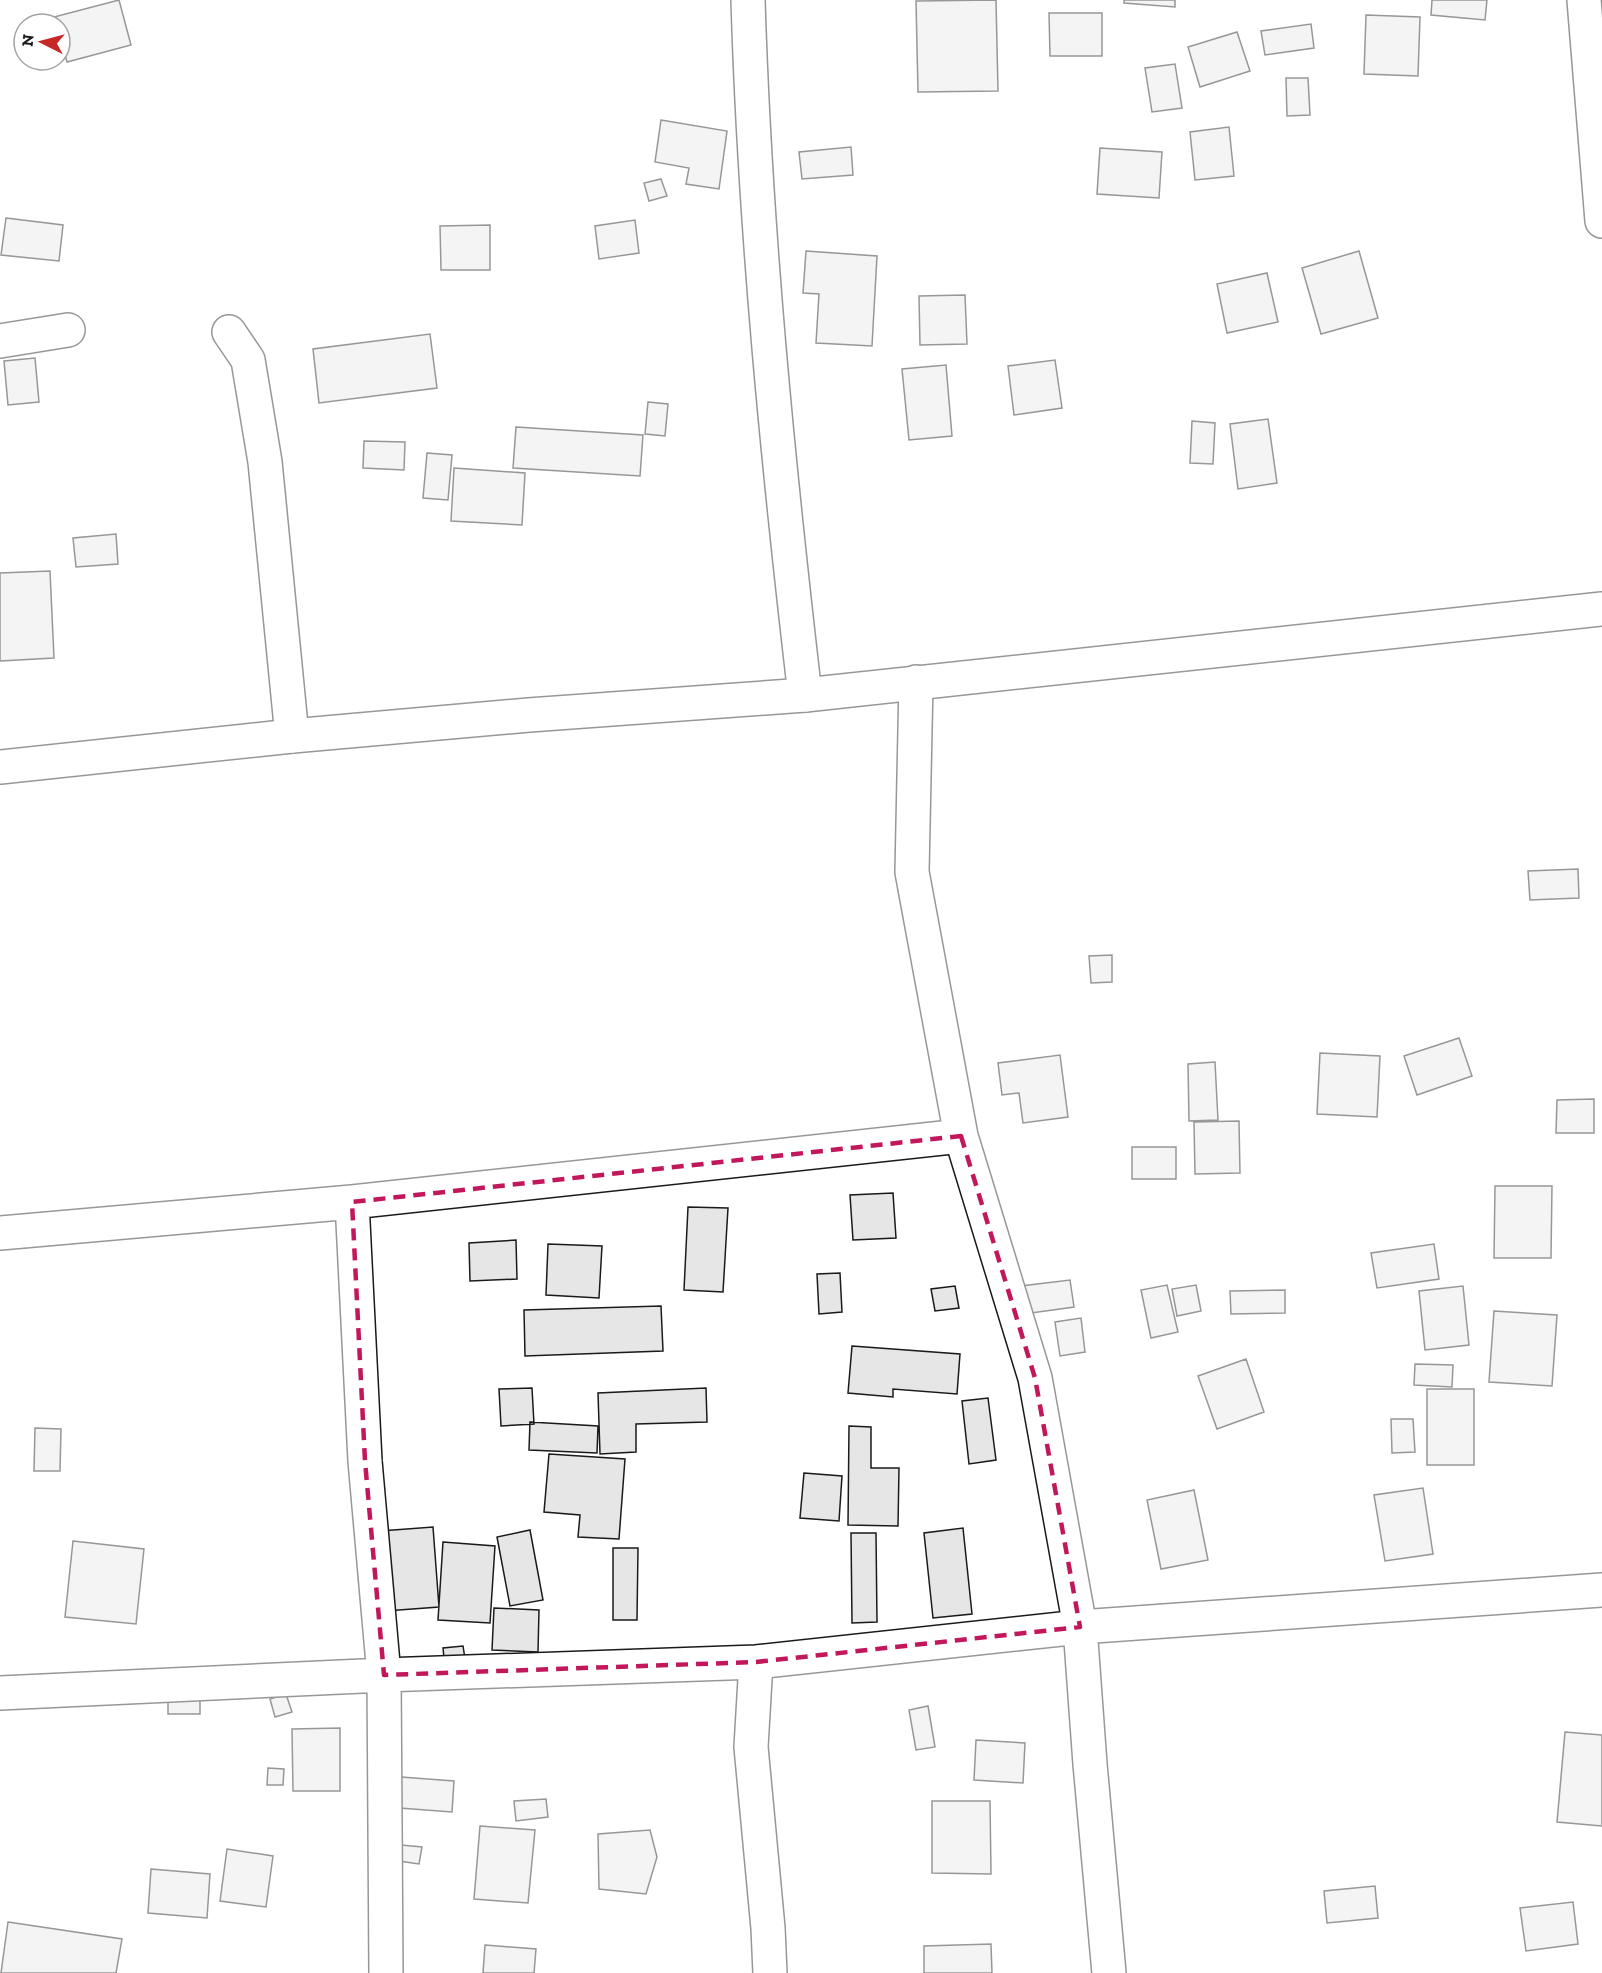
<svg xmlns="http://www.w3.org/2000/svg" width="1602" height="1973" viewBox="0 0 1602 1973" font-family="'Zilla Slab',serif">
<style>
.building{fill:#e6e6e6;stroke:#1a1a1a;stroke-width:1.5}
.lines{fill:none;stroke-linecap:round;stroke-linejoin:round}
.street-casing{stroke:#1a1a1a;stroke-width:36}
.secondary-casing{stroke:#1a1a1a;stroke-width:36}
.street{stroke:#fff;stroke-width:33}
.secondary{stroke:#fff;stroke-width:33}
.marked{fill:none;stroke:#c2185b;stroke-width:4.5;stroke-dasharray:12 8;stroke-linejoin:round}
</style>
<rect width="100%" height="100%" fill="#fff"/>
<path class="building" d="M 119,0 L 131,45 L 67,62 L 60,38 L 60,24 L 56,24 L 54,17 Z
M 996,0 L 998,91 L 918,92 L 916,1 Z
M 1124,0 L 1175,0 L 1175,7 L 1124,3 Z
M 1432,0 L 1487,0 L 1485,20 L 1431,15 Z
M 1049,13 L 1102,13 L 1102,56 L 1050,56 Z
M 1366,15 L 1420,17 L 1418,76 L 1364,74 Z
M 1311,24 L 1314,48 L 1265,55 L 1261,31 Z
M 1237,32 L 1250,71 L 1200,87 L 1188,47 Z
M 1175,64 L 1182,108 L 1152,112 L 1145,68 Z
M 1286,78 L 1308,78 L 1310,115 L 1287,116 Z
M 661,120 L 727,131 L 719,189 L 686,184 L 689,168 L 655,162 Z
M 1229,127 L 1234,176 L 1195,180 L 1190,132 Z
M 851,147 L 853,175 L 802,179 L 799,152 Z
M 1100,148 L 1162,152 L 1159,198 L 1097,194 Z
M 661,179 L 667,196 L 649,201 L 644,183 Z
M 6,218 L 63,225 L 59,261 L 1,255 Z
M 635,220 L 639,253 L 599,259 L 595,226 Z
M 490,225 L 490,270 L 441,270 L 440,226 Z
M 806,251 L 877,256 L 872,346 L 816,343 L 819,294 L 803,293 Z
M 1359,251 L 1378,318 L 1321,334 L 1302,268 Z
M 1267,273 L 1278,322 L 1227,333 L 1217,284 Z
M 965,295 L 967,344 L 920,345 L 919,296 Z
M 430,334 L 437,388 L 319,403 L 313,349 Z
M 35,358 L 39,402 L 8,405 L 4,361 Z
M 1055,360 L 1062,408 L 1014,415 L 1008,366 Z
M 946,365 L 952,436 L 909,440 L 902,369 Z
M 648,402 L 668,404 L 665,436 L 645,434 Z
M 1268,419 L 1277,483 L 1238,489 L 1230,424 Z
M 1192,421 L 1215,423 L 1213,464 L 1190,463 Z
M 516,427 L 643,435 L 640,476 L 513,468 Z
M 364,441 L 405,442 L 404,470 L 363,468 Z
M 427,453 L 452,455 L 448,500 L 423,498 Z
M 454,468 L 525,473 L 522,525 L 451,521 Z
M 116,534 L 118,564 L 76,567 L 73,538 Z
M 50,571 L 54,658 L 0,661 L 0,573 Z
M 1578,869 L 1579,898 L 1530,900 L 1528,871 Z
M 1112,955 L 1112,982 L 1091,983 L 1089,956 Z
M 1459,1038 L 1472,1076 L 1417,1095 L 1404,1056 Z
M 1320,1053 L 1380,1056 L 1377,1117 L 1317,1114 Z
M 1060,1055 L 1068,1117 L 1023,1123 L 1019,1093 L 1002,1095 L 998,1063 Z
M 1215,1062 L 1218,1120 L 1189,1121 L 1188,1064 Z
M 1594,1099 L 1594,1133 L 1556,1133 L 1557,1100 Z
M 1239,1121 L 1240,1173 L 1195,1174 L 1194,1122 Z
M 1132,1147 L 1176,1147 L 1176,1179 L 1132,1179 Z
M 1495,1186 L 1552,1186 L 1551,1258 L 1494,1258 Z
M 893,1193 L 896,1238 L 853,1240 L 850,1195 Z
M 688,1207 L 728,1208 L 723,1292 L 684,1290 Z
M 516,1240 L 517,1279 L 470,1281 L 469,1243 Z
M 548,1244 L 602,1246 L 599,1298 L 546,1295 Z
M 1434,1244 L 1439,1279 L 1377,1288 L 1371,1253 Z
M 840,1273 L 842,1312 L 819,1314 L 817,1274 Z
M 1070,1280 L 1074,1307 L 1024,1314 L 1021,1286 Z
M 1167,1285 L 1178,1332 L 1151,1338 L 1141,1290 Z
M 1196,1285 L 1201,1311 L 1177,1316 L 1172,1289 Z
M 955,1286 L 959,1308 L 935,1311 L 931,1289 Z
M 1463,1286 L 1469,1345 L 1425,1350 L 1419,1291 Z
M 1285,1290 L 1285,1313 L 1231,1314 L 1230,1291 Z
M 661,1306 L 663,1351 L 525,1356 L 524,1310 Z
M 1494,1311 L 1557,1315 L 1552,1386 L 1489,1382 Z
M 1081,1318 L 1085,1352 L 1060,1356 L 1055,1322 Z
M 852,1346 L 960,1354 L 957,1394 L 893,1389 L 893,1397 L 848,1393 Z
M 1246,1359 L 1264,1412 L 1217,1429 L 1198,1376 Z
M 1415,1364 L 1453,1365 L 1452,1387 L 1414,1385 Z
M 532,1388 L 534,1424 L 501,1426 L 499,1389 Z
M 706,1388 L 707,1422 L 636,1424 L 636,1452 L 600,1454 L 598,1393 Z
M 1427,1389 L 1474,1389 L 1474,1465 L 1427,1465 Z
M 988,1398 L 996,1460 L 969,1464 L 962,1401 Z
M 1391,1419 L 1413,1419 L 1415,1452 L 1392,1453 Z
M 530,1422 L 598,1426 L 597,1453 L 529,1450 Z
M 849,1426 L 871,1427 L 871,1468 L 899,1468 L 898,1526 L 848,1525 Z
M 35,1428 L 61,1429 L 60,1471 L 34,1471 Z
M 549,1454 L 625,1459 L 619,1539 L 578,1537 L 580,1515 L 544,1512 Z
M 804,1473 L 842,1476 L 839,1521 L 800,1518 Z
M 1423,1488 L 1433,1554 L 1385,1561 L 1374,1495 Z
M 1194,1490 L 1208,1560 L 1161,1569 L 1147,1500 Z
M 433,1527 L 439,1607 L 372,1612 L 367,1532 Z
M 963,1528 L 972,1614 L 933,1618 L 924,1533 Z
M 530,1530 L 543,1600 L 510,1606 L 497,1537 Z
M 851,1533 L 876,1533 L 877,1622 L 852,1623 Z
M 73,1541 L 144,1549 L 136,1624 L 65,1617 Z
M 443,1542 L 495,1546 L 490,1623 L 438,1620 Z
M 613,1548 L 638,1548 L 637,1620 L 613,1620 Z
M 494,1608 L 539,1610 L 538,1652 L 492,1650 Z
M 463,1646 L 466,1665 L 445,1668 L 443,1648 Z
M 286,1694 L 292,1712 L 275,1717 L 270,1699 Z
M 168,1698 L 200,1698 L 200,1714 L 168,1714 Z
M 928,1706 L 935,1747 L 916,1750 L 909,1710 Z
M 340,1728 L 340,1791 L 293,1791 L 292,1729 Z
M 1565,1732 L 1602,1735 L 1602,1826 L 1557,1822 Z
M 976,1740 L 1025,1743 L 1023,1783 L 974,1780 Z
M 268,1768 L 284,1769 L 283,1785 L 267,1785 Z
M 388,1776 L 454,1781 L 452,1812 L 386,1807 Z
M 546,1799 L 548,1817 L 516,1821 L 514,1801 Z
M 932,1801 L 990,1801 L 991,1874 L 932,1873 Z
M 480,1826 L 535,1830 L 528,1903 L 474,1899 Z
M 650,1830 L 657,1857 L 646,1894 L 599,1889 L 598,1834 Z
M 401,1845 L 422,1847 L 419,1864 L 399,1861 Z
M 227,1849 L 273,1856 L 266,1907 L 220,1901 Z
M 151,1869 L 210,1874 L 207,1918 L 148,1913 Z
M 1375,1886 L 1378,1918 L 1327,1923 L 1324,1891 Z
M 1573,1902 L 1578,1944 L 1526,1951 L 1520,1908 Z
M 8,1922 L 122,1939 L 116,1973 L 1,1973 Z
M 991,1944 L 992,1973 L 924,1973 L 924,1946 Z
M 485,1945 L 536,1949 L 534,1973 L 483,1973 Z"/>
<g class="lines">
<defs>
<path id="street" d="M 748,0 C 755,232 778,464 805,695
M 1584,0 L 1602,221
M 229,332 L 248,360 L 265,462 L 292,736
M 0,341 L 68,330
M 916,682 L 912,872 L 961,1136 L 1035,1378 L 1080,1627 L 1090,1764 L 1109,1973
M 352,1202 L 365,1461 L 384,1675 L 386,1973
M 0,1233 L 352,1202 L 961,1136
M 756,1662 L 751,1747 L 768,1928 L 770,1973
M 0,1693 L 384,1675 L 756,1662 L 1080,1627 L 1602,1590"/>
<path id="secondary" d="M 0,767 L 292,736 L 529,715 L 805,695 L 1602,609"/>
</defs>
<use href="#street" class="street-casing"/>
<use href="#secondary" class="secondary-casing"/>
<use href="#street" class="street"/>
<use href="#secondary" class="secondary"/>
</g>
<path d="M0 0H1602V1973H0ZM 961,1136 L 1035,1378 L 1080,1627 L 756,1662 L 384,1675 L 365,1461 L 352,1202 Z" fill="#fff" fill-opacity=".55" fill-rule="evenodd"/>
<path class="marked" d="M 961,1136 L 1035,1378 L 1080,1627 L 756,1662 L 384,1675 L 365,1461 L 352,1202 Z"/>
<g transform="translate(42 42) rotate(276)"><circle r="28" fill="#ffffff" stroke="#a3a3a3" stroke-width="1.5"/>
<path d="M0-4.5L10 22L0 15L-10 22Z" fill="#c62828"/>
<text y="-9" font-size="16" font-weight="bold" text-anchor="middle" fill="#1a1a1a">N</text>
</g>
</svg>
